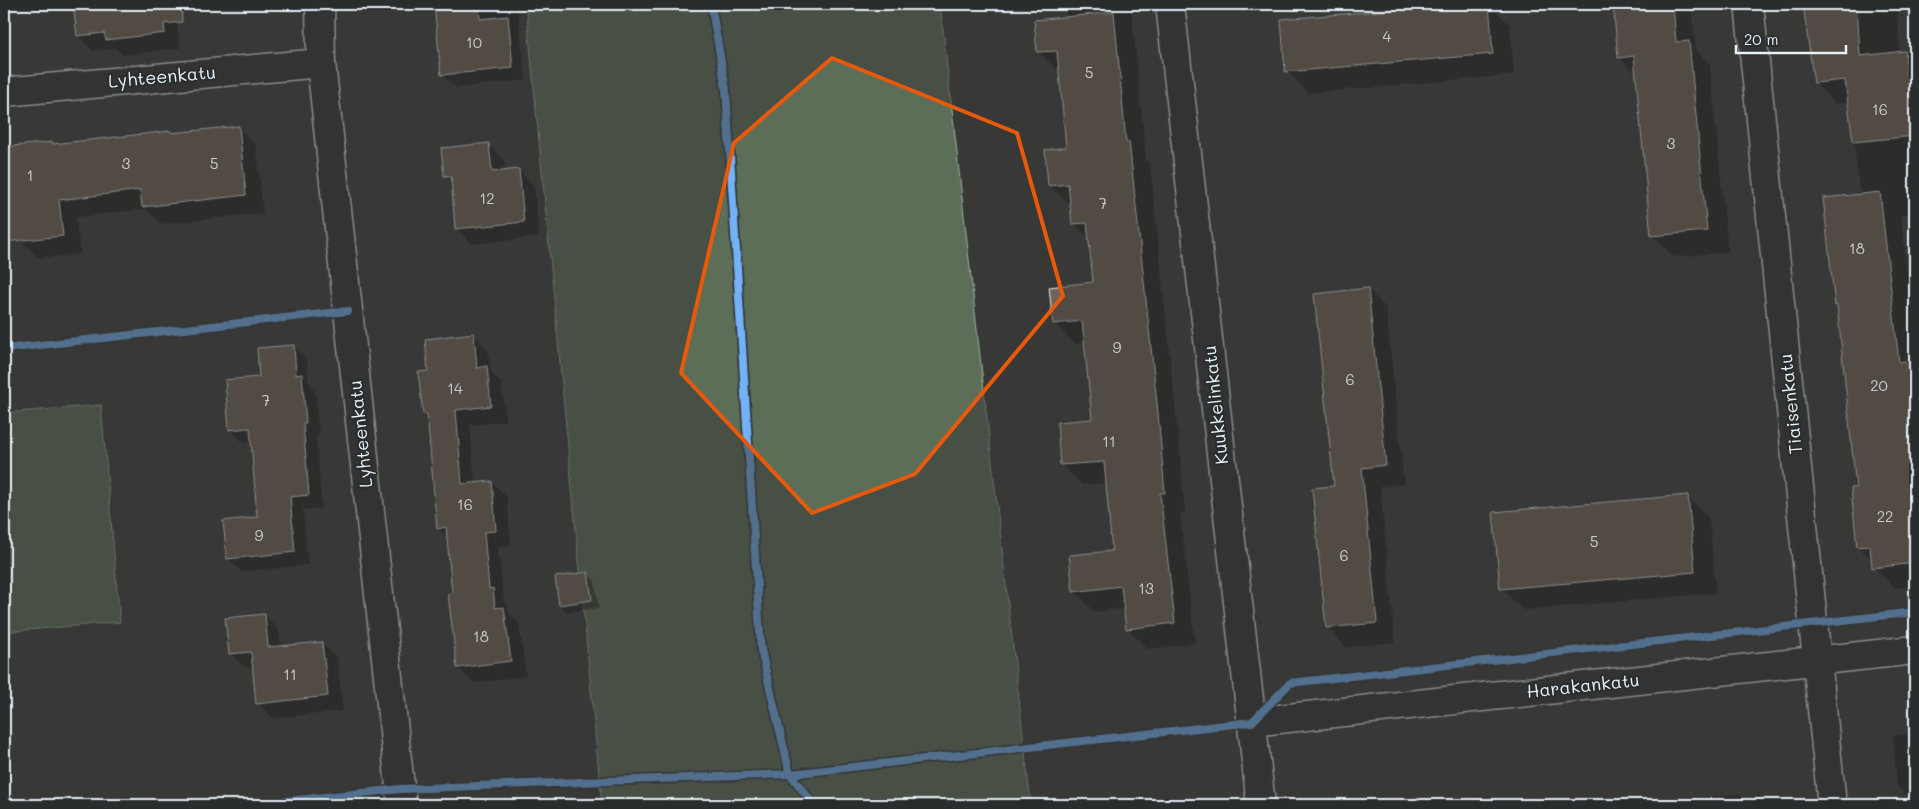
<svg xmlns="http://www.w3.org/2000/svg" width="1919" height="809" viewBox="0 0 1919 809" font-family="Mali,sans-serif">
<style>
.green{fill:#5c6e58;stroke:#a2b0a8}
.shadow{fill:#0007}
.building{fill:#6f6355;stroke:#e8f1f8}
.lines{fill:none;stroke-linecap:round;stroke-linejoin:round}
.minor-casing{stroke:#e8f1f8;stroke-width:31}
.minor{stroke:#2a2d2e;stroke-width:28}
.cycleway-casing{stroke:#2a2d2e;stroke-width:11}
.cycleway{stroke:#73b2f8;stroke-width:8}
.marked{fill:none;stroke:#e8590c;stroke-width:4;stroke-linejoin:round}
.labels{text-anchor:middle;stroke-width:4;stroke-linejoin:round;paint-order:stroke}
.number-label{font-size:15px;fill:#cacecf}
.street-label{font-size:18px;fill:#e8f1f8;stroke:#2a2d2e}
</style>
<rect width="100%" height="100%" fill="#383836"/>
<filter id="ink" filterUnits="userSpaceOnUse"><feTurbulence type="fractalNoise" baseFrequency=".02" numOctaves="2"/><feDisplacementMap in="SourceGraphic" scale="10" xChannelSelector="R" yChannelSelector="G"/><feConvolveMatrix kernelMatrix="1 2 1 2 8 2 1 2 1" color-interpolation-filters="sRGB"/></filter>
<g filter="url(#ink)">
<path class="green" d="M 526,4 L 940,4 L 1031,805 L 602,805 Z
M 101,405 L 120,622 L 4,632 L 4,413 Z"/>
<path class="shadow" d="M 4,4 L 8,26 L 4,27 Z
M 74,4 L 175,4 L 180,48 L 122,55 L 115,48 L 93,51 L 78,36 Z
M 435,4 L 517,4 L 526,80 L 456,88 L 442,75 Z
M 1065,4 L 1131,4 L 1146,160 L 1150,163 L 1178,434 L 1185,513 L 1180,513 L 1195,643 L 1148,649 L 1127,628 L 1125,608 L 1095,612 L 1074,591 L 1113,552 L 1107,483 L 1082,485 L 1062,465 L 1093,420 L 1085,343 L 1075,344 L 1054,323 L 1094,284 L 1090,239 L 1073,223 L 1072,206 L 1050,186 L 1068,149 L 1059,72 L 1038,51 L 1066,18 Z
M 1489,4 L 1510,25 L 1514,75 L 1308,93 L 1287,71 L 1282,21 Z
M 1614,4 L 1691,4 L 1696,50 L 1710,64 L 1728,252 L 1674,257 L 1652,236 L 1637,75 L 1619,57 Z
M 1804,4 L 1897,4 L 1900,52 L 1905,52 L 1915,63 L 1915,214 L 1901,215 L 1915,348 L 1915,586 L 1895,588 L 1874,567 L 1873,561 L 1858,547 L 1857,489 L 1838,308 L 1836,305 L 1860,195 L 1849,102 L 1836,104 L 1815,83 Z
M 238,127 L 256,145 L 263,213 L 161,224 L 146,209 L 76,217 L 80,254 L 39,258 L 21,240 L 19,224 L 4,225 L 4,148 L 173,134 Z
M 489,145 L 504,160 L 505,172 L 519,170 L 534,186 L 539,237 L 472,244 L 457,229 L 452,183 L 445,176 Z
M 1368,289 L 1386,308 L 1404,484 L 1380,486 L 1395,642 L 1346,647 L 1327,628 L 1335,487 Z
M 473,335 L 488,350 L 491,372 L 501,383 L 506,421 L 470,425 L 475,484 L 492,482 L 507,497 L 511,545 L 498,547 L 504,601 L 507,605 L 508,612 L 519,623 L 526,676 L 473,683 L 458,667 L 448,538 L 438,528 L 429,418 L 424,414 L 430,372 Z
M 293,346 L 307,360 L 309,383 L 315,389 L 319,436 L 316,436 L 322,508 L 303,510 L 308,565 L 242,572 L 228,558 L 258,519 L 252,442 L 244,443 L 230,429 L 261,378 Z
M 1688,497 L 1709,518 L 1716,593 L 1523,610 L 1501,588 Z
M 588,574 L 595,581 L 599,608 L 567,612 L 560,605 Z
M 264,615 L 279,630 L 281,647 L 322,643 L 337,658 L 343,711 L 273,718 L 258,703 L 254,668 L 246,668 L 230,653 Z
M 1915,734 L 1915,805 L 1911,805 L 1911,800 L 1897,786 L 1893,735 Z
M 1739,794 L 1750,805 L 1636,805 Z"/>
<path class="building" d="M 73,4 L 181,4 L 182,22 L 164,24 L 165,33 L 106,40 L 104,33 L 77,36 Z
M 434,4 L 479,4 L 480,19 L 508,16 L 513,68 L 441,75 Z
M 1466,4 L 1489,4 L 1493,54 L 1285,72 L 1281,19 Z
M 1613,4 L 1673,4 L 1676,42 L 1689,41 L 1707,231 L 1651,236 L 1634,56 L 1618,58 Z
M 1803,4 L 1857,4 L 1860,56 L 1905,51 L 1915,136 L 1853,142 L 1845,80 L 1814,83 Z
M 1114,12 L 1126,142 L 1129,141 L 1158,413 L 1165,493 L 1160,493 L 1175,623 L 1126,629 L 1121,586 L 1073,592 L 1069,555 L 1112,551 L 1104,462 L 1060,465 L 1057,422 L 1092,419 L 1082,321 L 1053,324 L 1049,287 L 1093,282 L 1087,223 L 1072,224 L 1068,184 L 1048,186 L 1045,150 L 1066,147 L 1057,51 L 1037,52 L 1034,20 Z
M 239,126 L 246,195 L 142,207 L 140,190 L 59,200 L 63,236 L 4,242 L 4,147 L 53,142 L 53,144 L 171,131 L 172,133 Z
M 489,143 L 492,172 L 519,169 L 524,222 L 455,229 L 451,176 L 444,176 L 441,148 Z
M 1880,192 L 1899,362 L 1910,360 L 1915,410 L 1915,563 L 1872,568 L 1870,546 L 1857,547 L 1851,488 L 1856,488 L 1837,305 L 1835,306 L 1823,198 Z
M 1368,288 L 1386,465 L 1362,468 L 1377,623 L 1326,628 L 1312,488 L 1334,486 L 1314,294 Z
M 474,333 L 477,368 L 487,366 L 491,406 L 456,410 L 462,484 L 492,481 L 496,531 L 484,532 L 489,589 L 493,588 L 495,608 L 504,607 L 511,661 L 457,668 L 448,594 L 452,593 L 446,527 L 437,529 L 427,414 L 423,414 L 418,372 L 428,371 L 425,339 Z
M 294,345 L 296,375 L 302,374 L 306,423 L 303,423 L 309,495 L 290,497 L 295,552 L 227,559 L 223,521 L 257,517 L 250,428 L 229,430 L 225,380 L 259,377 L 257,348 Z
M 1688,495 L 1695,572 L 1500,589 L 1493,512 Z
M 588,572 L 592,600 L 559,605 L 555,577 Z
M 265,614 L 268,647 L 322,642 L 328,696 L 256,704 L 251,652 L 229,654 L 225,618 Z"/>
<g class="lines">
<defs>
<path id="minor" d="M 320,4 L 321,63 L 402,805
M 1170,4 L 1261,805
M 1749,4 L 1832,805
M 4,92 L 321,63
M 1252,722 L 1915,650"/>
</defs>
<use href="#minor" class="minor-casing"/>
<use href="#minor" class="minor"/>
<defs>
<path id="cycleway" d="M 711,4 L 726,90 L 761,650 L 790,774 L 814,805
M 4,349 L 348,311
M 249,805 L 400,789 L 790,774 L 1252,722 L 1290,683 L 1915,612"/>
</defs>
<use href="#cycleway" class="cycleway-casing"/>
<use href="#cycleway" class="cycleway"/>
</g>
</g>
<path d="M0 0H1919V809H0ZM 832,58 L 1017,133 L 1063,296 L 915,474 L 812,513 L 681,373 L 734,143 Z" fill="#383836" fill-opacity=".55" fill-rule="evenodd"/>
<path class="marked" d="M 832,58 L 1017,133 L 1063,296 L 915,474 L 812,513 L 681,373 L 734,143 Z"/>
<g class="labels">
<g class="number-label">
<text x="1387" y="42">4</text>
<text x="474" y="48">10</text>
<text x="1089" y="78">5</text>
<text x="1880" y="115">16</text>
<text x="1671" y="149">3</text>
<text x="126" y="169">3</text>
<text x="214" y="169">5</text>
<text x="30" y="181">1</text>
<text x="487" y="204">12</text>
<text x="1103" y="209">7</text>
<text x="1857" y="254">18</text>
<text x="1117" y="353">9</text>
<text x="1350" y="385">6</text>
<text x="1879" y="391">20</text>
<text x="455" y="394">14</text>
<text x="266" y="406">7</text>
<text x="1109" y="447">11</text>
<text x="465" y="510">16</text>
<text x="1885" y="522">22</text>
<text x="259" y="541">9</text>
<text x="1594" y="547">5</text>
<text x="1344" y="561">6</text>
<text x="1146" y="594">13</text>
<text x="481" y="642">18</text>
<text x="290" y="680">11</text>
</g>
<g class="street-label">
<text transform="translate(162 77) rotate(-5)" y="6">Lyhteenkatu</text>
<text transform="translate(1791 404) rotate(-96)" y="6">Tiaisenkatu</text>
<text transform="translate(1216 405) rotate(-96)" y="6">Kuukkelinkatu</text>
<text transform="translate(361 434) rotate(-96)" y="6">Lyhteenkatu</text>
<text transform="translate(1583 686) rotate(-6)" y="6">Harakankatu</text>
</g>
</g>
<rect width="1919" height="809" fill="none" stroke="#2a2d2e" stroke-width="20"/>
<rect x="10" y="10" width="1899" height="789" fill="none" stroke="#e8f1f8" stroke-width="2" filter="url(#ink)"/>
<path d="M1736 45v8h110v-8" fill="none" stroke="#e8f1f8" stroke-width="2.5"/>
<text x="1744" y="45" font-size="15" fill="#e8f1f8" stroke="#2a2d2e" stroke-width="4" paint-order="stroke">20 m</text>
</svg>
